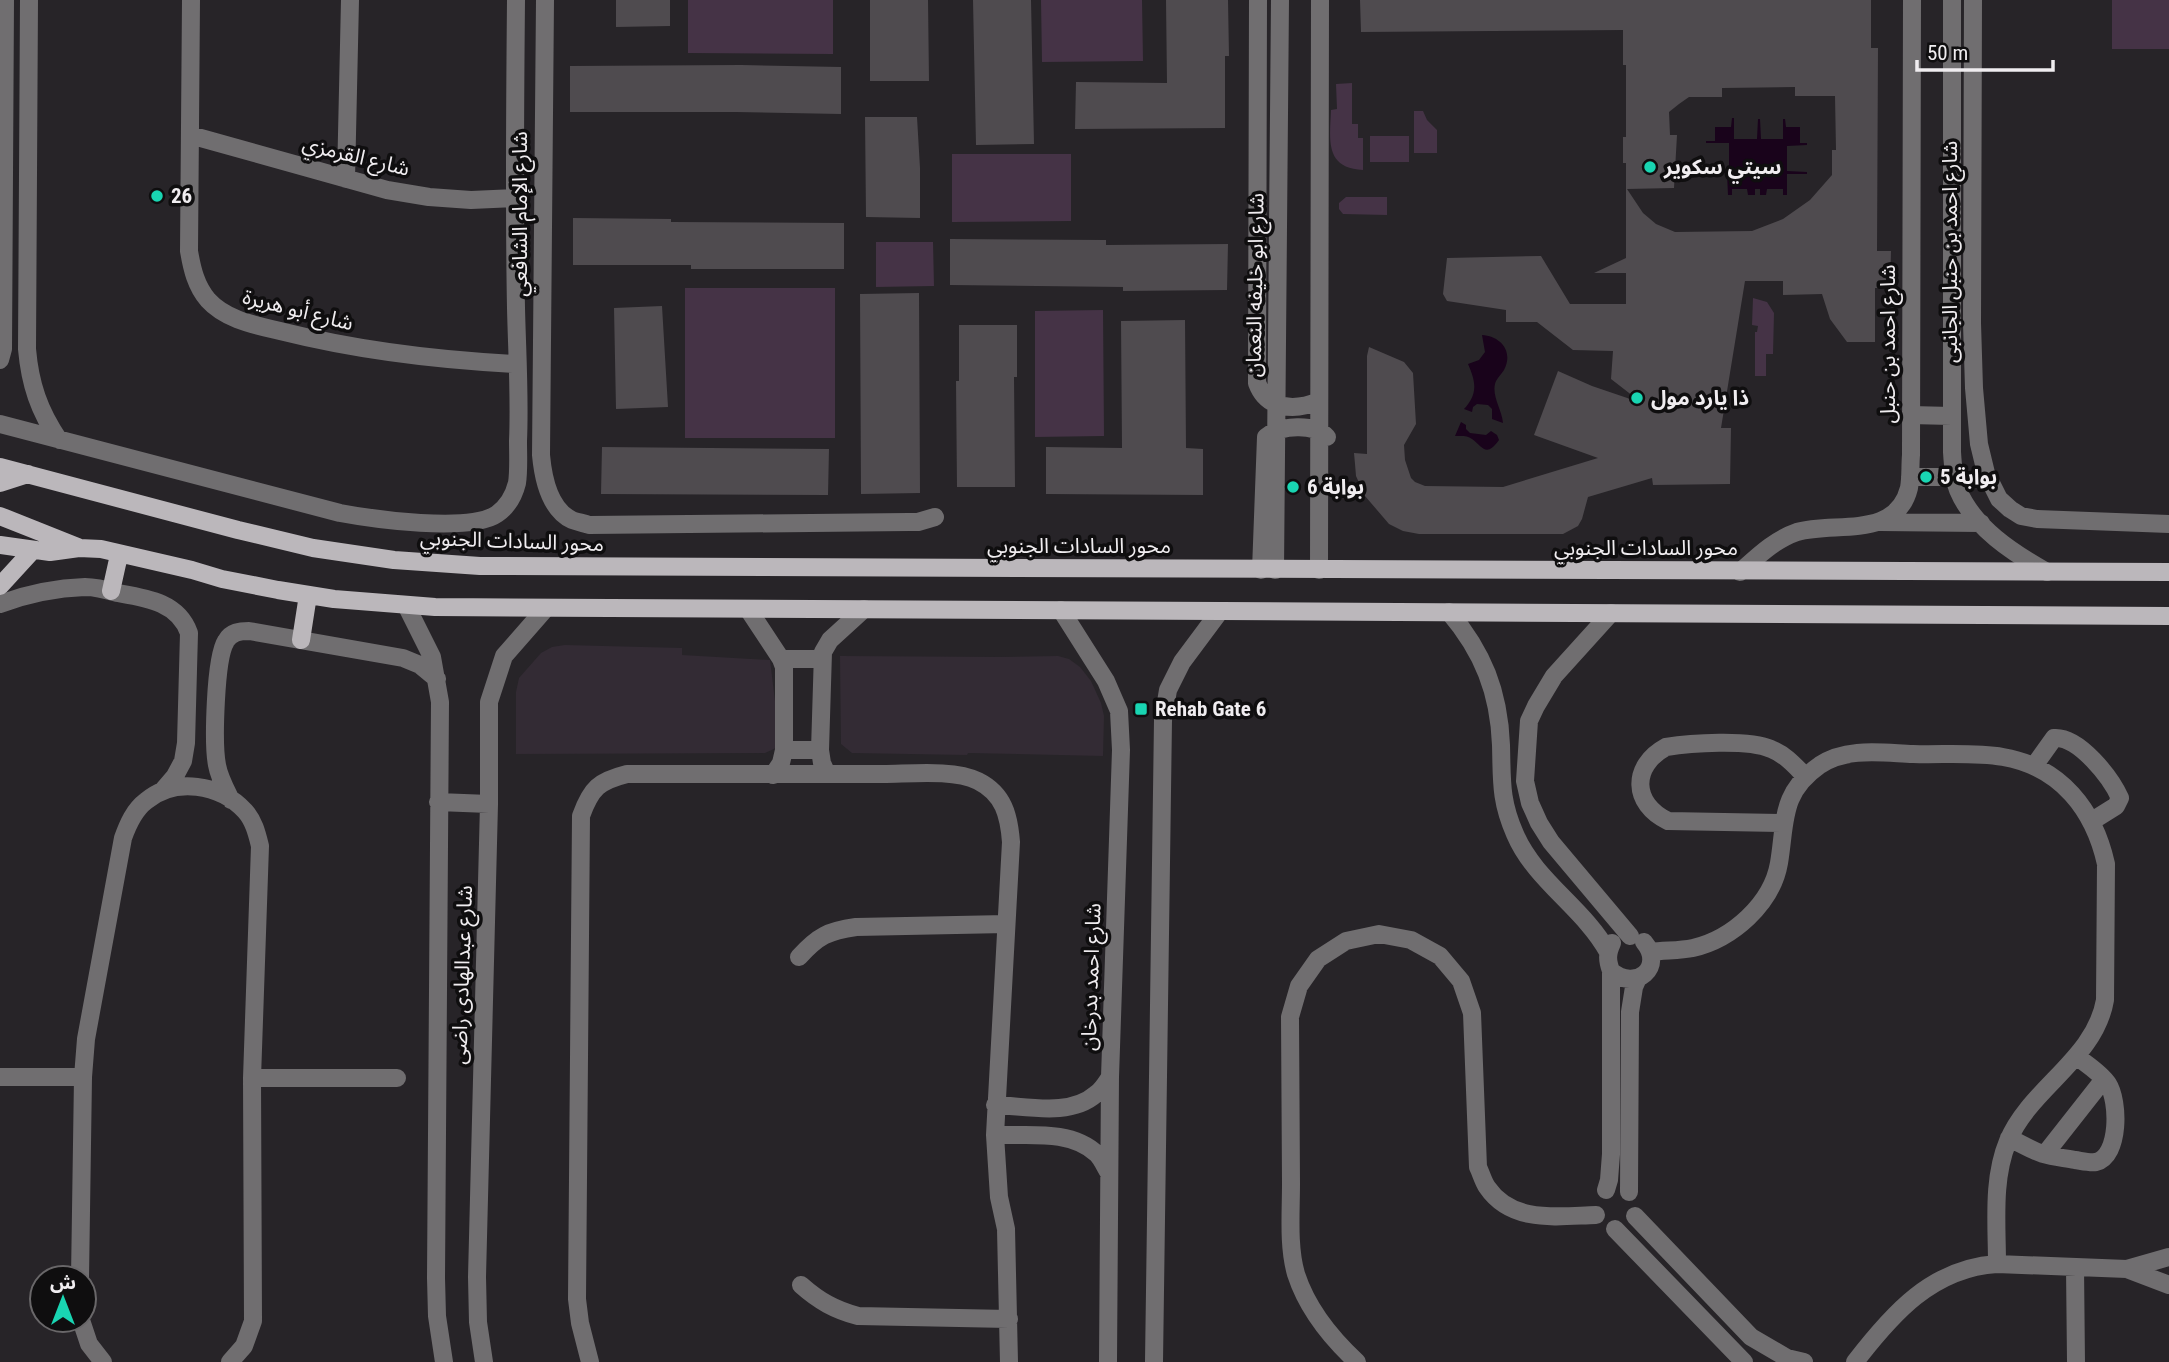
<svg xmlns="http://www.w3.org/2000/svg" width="2169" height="1362" viewBox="0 0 2169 1362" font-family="'Roboto Condensed','Noto Sans Arabic',sans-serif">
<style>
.built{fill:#332b34}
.green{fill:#453346}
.water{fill:#19031b}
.building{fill:#4f4b4f;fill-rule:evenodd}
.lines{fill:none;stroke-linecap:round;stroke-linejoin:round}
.minor{stroke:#706e70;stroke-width:18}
.major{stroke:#bbb7bb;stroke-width:18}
.poi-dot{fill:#19d5b2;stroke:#0f0e0f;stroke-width:2.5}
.labels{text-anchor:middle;stroke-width:7;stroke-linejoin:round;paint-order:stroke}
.street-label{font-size:21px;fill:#f0edf0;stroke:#0f0e0f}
.poi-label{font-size:21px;font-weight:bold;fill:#f0edf0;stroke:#0f0e0f;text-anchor:start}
</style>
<rect width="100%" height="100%" fill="#272428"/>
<path class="built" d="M 565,645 L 682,648 L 682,655 L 770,660 L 780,742 L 776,748 L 765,753 L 516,754 L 516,692 L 519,678 L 541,653 L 552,647 Z
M 1058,656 L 1069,659 L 1080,667 L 1091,681 L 1101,703 L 1104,716 L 1103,756 L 968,753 L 967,755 L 852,753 L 841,744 L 840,656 L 999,657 Z"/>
<path class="green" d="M 688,0 L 833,0 L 833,54 L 688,53 Z
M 1041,0 L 1142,0 L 1143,61 L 1042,62 Z
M 2112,0 L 2169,0 L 2169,49 L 2112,49 Z
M 1352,83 L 1352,124 L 1358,124 L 1358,138 L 1363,138 L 1363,170 C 1324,168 1330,139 1331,110 L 1337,109 L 1336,84 Z
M 1414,111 L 1423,111 L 1427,120 L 1437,130 L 1437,153 L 1414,153 Z
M 1370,136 L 1409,136 L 1409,162 L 1370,162 Z
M 952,154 L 1071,154 L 1071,221 L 952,222 Z
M 1346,197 L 1387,197 L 1387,215 L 1343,214 L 1339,209 L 1339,203 Z
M 876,242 L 933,242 L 934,286 L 876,287 Z
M 685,288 L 835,288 L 835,438 L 685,438 Z
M 1753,298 L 1767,302 L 1774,313 L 1773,354 L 1766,354 L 1766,376 L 1755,376 L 1755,332 L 1757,332 L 1758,326 L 1752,325 Z
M 1103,310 L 1104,436 L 1035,437 L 1035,311 Z"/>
<path class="water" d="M 1732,118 L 1734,118 L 1734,139 L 1757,139 L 1758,119 L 1760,119 L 1761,139 L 1783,139 L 1783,119 L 1785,119 L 1786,127 L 1800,127 L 1800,143 L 1807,143 L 1807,145 L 1787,146 L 1787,171 L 1807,172 L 1807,174 L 1787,174 L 1787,195 L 1783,195 L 1783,189 L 1767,189 L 1766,195 L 1760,195 L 1760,189 L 1755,189 L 1755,195 L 1748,195 L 1747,189 L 1732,189 L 1732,195 L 1728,195 L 1727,173 L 1707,172 L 1707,170 L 1729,170 L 1729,143 L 1706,143 L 1706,141 L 1715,141 L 1715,127 L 1731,127 Z
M 1482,335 C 1500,336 1514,351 1504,370 C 1501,375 1496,379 1495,384 C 1492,397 1502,410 1503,423 L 1492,419 L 1492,409 L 1488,405 L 1477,404 L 1473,407 L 1472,412 L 1464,409 C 1478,394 1476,382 1468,364 L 1479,360 L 1485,352 Z
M 1461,422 L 1466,425 L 1466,429 L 1470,433 L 1486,435 L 1491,431 L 1497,435 L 1499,440 C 1486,458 1483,447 1472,439 C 1467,435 1461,436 1455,436 Z"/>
<path class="building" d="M 616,0 L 670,0 L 670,26 L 616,27 Z
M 870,0 L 928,0 L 929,81 L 870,81 Z
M 973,0 L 1031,0 L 1034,144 L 976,145 Z
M 1166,0 L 1228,0 L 1229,56 L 1225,56 L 1225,128 L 1075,129 L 1076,82 L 1167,83 Z
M 1360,0 L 1871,0 L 1871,48 L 1878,48 L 1877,251 L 1891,251 L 1890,288 L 1875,288 L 1875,342 L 1847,342 L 1830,319 L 1822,294 L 1783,295 L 1783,281 L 1745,281 L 1721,428 L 1731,428 L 1730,484 L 1653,485 L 1652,478 L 1588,497 L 1582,519 L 1578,526 L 1563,534 L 1419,534 L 1403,531 L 1389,524 L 1365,496 L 1356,476 L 1355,464 L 1354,453 L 1367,454 L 1367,356 L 1369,347 L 1404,362 L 1413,373 L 1416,424 L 1404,445 L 1405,460 L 1411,478 L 1415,482 L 1425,486 L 1503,487 L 1598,458 L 1534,435 L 1558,371 L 1592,386 L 1642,403 L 1611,379 L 1613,351 L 1573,350 L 1537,322 L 1506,322 L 1506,310 L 1447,301 L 1443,294 L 1447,258 L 1541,256 L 1570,304 L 1626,304 L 1626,273 L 1594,273 L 1626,258 L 1626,163 L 1623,163 L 1623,137 L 1626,137 L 1626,65 L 1623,65 L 1623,30 L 1361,32 ZM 1795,87 L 1795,96 L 1835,96 L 1836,150 L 1832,150 L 1832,175 L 1810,200 L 1783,219 L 1752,231 L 1675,232 L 1656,224 L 1643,213 L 1627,189 L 1674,188 L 1677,135 L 1670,135 L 1669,112 L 1679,104 L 1689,97 L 1722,97 L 1722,88 Z
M 741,65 L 841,67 L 841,114 L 736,112 L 570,112 L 570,66 Z
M 865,117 L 917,117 L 920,168 L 920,218 L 866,217 Z
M 573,218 L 671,219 L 671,222 L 844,223 L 844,269 L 691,269 L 691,265 L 573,265 Z
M 950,239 L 1106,240 L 1106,245 L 1228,244 L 1227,290 L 1123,291 L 1123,287 L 950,285 Z
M 919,293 L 920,493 L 861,494 L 860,294 Z
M 662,306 L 668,407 L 616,409 L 614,308 Z
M 1185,320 L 1186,448 L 1203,449 L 1203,495 L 1046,494 L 1046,447 L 1122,448 L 1121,321 Z
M 959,325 L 1017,325 L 1017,377 L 1014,377 L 1015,487 L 957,487 L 956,381 L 959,381 Z
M 602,447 L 829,449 L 828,495 L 601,494 Z"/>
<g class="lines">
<path class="minor" d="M 29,0 L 27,349 C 30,384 39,411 59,440
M 191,0 L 189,251 C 192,269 196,286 208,300 C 226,320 255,325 280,331 C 360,351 436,360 517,364
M 545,0 L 541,455 C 543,477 549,509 572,520 C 577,522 584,523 589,525 L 909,522 L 918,522 L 935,517
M 1258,0 L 1257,383 C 1267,410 1295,411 1319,401
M 1952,0 L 1952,452 C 1953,465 1953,478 1958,490 C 1974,528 2013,553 2047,572
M 1973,0 L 1972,323 L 1974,388 L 1979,444 L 1986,473 L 1999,499 L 2010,509 L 2021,516 L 2037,519 L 2169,524
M 190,135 L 387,190 L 429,197 L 471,200 L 514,198
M 346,179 L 350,0
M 0,360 L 3,349 L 5,0
M 1910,415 L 1952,416
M 0,424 L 340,513 C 372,519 470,533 497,514 C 507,507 514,495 517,483 C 519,470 518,455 518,441 C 520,397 517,352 516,308 C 514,205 515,103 516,0
M 1910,477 L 1954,477
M 1880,522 L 1981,523
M 1261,570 L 1266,437 C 1281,425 1314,423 1327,437
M 1275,570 L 1280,0
M 1319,570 L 1320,0
M 1740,572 C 1758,556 1774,540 1797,532 C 1835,521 1896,540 1909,488 C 1911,477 1910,466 1911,455 L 1912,0
M 0,604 C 27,594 56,588 85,587 C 96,587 107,590 117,593 C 146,598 178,602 189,633 L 186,743 L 183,761 L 175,776 L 163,790
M 406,605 L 432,657 L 440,702 L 436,1278 L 437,1316 L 444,1362
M 748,609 L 781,659 L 784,667 L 784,750 L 781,763 L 773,775
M 1061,610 L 1106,681 L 1119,711 L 1121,750 L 1110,1077 L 1108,1362
M 1449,612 C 1483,652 1499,692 1501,745 C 1502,780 1500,800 1515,834 C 1535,881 1584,908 1608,952
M 1611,613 L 1554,676 L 1536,706 L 1529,721 L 1525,781 L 1530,803 L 1539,823 L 1551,842 L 1630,936
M 781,659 L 821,659
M 784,750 L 820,750
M 2034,766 L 2054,738 C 2079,736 2111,778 2120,798 L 2116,806 L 2092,821
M 827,774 L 822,763 L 820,750 L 823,652 L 830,640 L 864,609
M 231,800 C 225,788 219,777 217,765 C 213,744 215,658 226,641 C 231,632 240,631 249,631 L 403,658 L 420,665 L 437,679
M 438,802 L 489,804
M 1782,823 L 1668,821 C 1632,804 1631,766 1666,747 C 1690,743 1749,739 1771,749 C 1786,755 1795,766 1806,777
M 1651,952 C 1664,950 1679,951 1693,948 C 1732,939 1772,904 1779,863 C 1786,821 1780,793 1820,765 C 1847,747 1883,753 1913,754 C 1942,755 1974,752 2003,757 C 2061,767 2094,810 2106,864 L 2105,1000 C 2095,1059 2030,1088 2008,1141 C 1992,1179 1997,1224 1997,1264
M 799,957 C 818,936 828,931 856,927 L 1006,924
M 1611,971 C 1636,992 1665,967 1644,942
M 0,1077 L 83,1077
M 252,1078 L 397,1078
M 995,1105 C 1027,1106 1070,1117 1096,1094 C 1102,1090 1106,1083 1110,1077
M 995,1135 C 1028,1136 1071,1129 1097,1154 C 1102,1159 1105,1167 1109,1173
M 2009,1138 C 2020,1143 2031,1150 2043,1154 C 2053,1157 2065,1158 2075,1160 C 2082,1161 2090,1163 2096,1162 C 2120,1156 2119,1101 2108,1084 C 2101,1073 2086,1064 2076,1056
M 2045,1154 L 2104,1079
M 1606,1190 L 1609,1180 L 1611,1154 L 1611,971 C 1607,960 1607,954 1612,943
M 1629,1192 L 1630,1012 L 1634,987 L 1638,978
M 1635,1216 L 1751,1337 L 1787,1358 L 1804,1362
M 1615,1229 L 1744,1362
M 2075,1267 L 2076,1362
M 2127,1269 L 2169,1285
M 80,1278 L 83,1077 L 86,1039 L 123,838 C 128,824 134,810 146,801 C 175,777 220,784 245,811 C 254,821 257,834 260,846 L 252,1078 L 253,1321 L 244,1346 L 230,1362
M 801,1285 C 819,1301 835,1310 858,1316 L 1009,1319
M 81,1320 L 89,1344 L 103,1362
M 484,1362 L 478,1322 L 477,1277 L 489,804 L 489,702 L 504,656 L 546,608
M 590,1362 L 580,1323 L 577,1299 L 581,816 C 591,788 599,781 627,774 C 712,774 797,774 883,774 C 909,774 954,769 978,781 C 1004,794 1009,816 1011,842 L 995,1135 L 999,1197 L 1006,1229 L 1009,1362
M 1154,1362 L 1163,720 L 1168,690 L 1182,662 L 1220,611
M 1357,1362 C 1331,1338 1307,1308 1296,1274 C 1288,1246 1291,1213 1291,1184 C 1291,1128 1290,1073 1290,1017 L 1299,986 L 1318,959 L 1346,941 L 1379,934 L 1411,940 L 1440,956 L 1461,981 L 1472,1013 L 1478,1167 C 1481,1173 1483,1181 1487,1187 C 1512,1224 1558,1216 1596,1215
M 1855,1362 C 1892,1314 1932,1268 1997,1264 L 2127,1269 L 2169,1257"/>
<path class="major" d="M 0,467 L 238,530 L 313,548 L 394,560 L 480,566 L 2169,572
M 0,483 L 28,474
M 0,516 L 78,547
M 0,545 L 50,552 L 79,548 L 101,549 L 192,570 L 222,579 L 278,590 L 334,599 L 435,607 L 2169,616
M 0,586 L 33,550
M 111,591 L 119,555
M 301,640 L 308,595"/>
</g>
<g class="poi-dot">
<circle cx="1650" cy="167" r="7"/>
<circle cx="157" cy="196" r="7"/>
<circle cx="1637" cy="398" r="7"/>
<circle cx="1926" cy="477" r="7"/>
<circle cx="1293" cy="487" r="7"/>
<rect x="1134" y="702" width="14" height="14" rx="3.5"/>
</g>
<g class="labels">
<g class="street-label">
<text transform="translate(356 156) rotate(14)" y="7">شارع القرمزي</text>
<text transform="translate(520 214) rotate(-90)" y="7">شارع الإمام الشافعي</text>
<text transform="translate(1950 252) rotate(-90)" y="7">شارع احمد بن حنبل الجانبى</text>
<text transform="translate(1255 285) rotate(-89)" y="7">شارع ابو خليفه النعمان</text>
<text transform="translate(298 310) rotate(14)" y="7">شارع أبو هريرة</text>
<text transform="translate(1888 344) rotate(-90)" y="7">شارع احمد بن حنبل</text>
<text transform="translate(512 541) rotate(2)" y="7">محور السادات الجنوبي</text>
<text x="1079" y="553">محور السادات الجنوبي</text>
<text x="1646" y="555">محور السادات الجنوبي</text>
<text transform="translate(462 975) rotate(-88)" y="7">شارع عبدالهادى راضى</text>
<text transform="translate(1091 977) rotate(-88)" y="7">شارع احمد بدرخان</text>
</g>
<g class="poi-label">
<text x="1664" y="174">سيتي سكوير</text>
<text x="171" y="203">26</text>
<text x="1651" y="405">ذا يارد مول</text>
<text x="1940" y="484">بوابة 5</text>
<text x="1307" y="494">بوابة 6</text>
<text x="1155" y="716">Rehab Gate 6</text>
</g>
</g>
<g transform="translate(63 1299)"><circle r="33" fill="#0f0e0f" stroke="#696769" stroke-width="2"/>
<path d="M0-5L12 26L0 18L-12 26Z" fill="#19d5b2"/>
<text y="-10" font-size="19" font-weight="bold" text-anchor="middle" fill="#f0edf0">ش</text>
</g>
<path d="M1917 60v10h136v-10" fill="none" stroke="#f0edf0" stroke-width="3.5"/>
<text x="1927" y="60" font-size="21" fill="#f0edf0" stroke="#0f0e0f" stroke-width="5" paint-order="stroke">50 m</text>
</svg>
